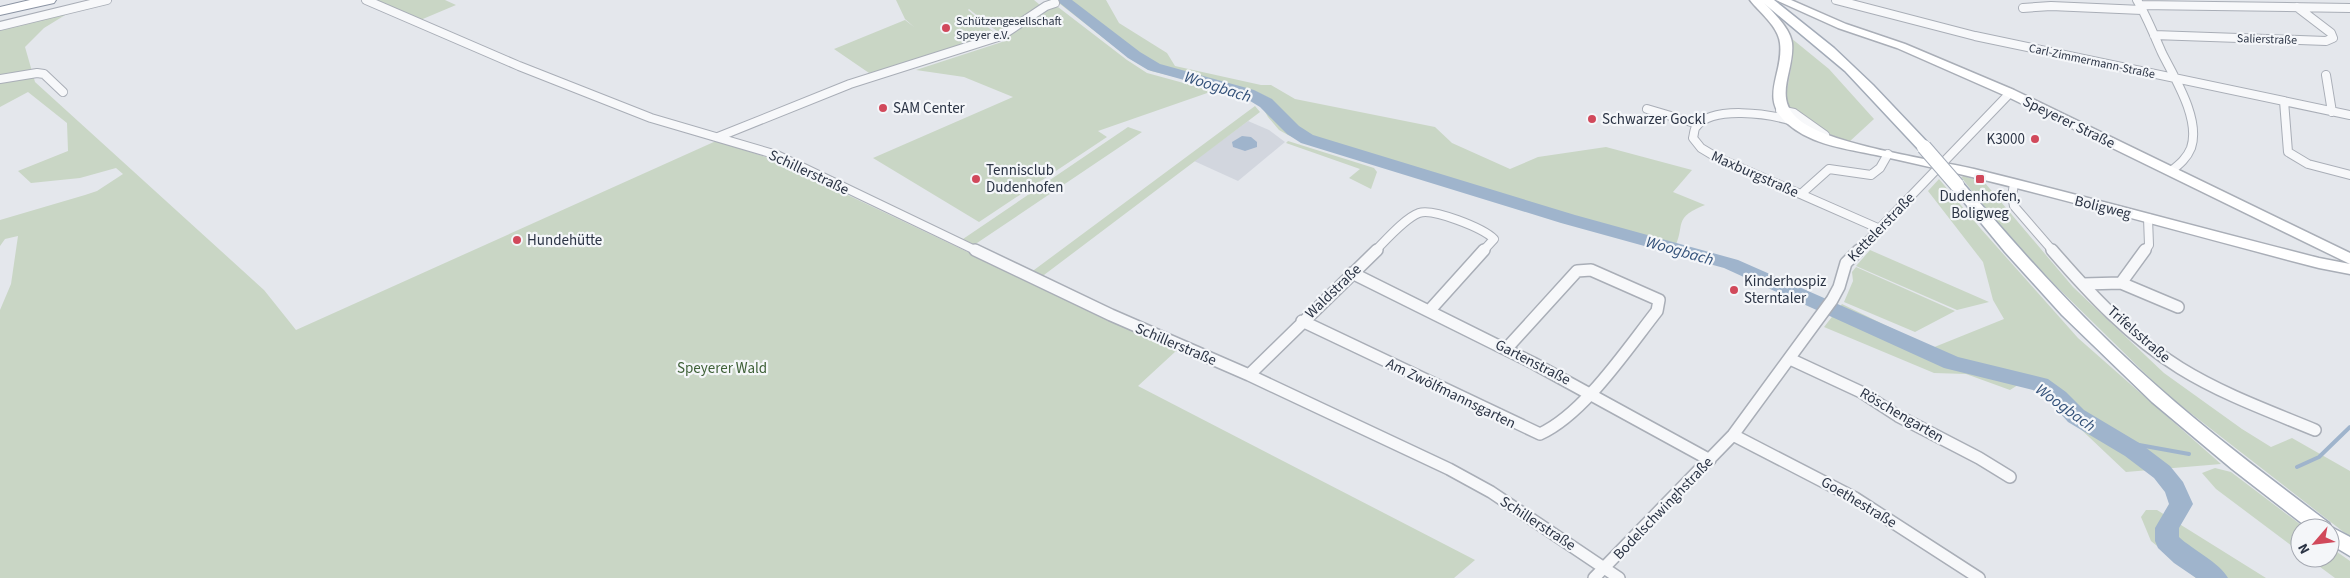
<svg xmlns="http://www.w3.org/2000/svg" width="2350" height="578" viewBox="0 0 2350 578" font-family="'Source Sans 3',sans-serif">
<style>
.built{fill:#d2d6de}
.green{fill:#c9d6c5}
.water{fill:#9fb4cc}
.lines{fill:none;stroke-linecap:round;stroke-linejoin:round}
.stream{stroke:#9fb4cc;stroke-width:4}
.river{fill:#9fb4cc;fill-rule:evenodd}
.street-far1-casing{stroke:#a9aeb7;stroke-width:10}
.street-casing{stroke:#a9aeb7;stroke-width:14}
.secondary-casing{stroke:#a9aeb7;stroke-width:3}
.primary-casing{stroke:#a3abb8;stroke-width:3}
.highway-casing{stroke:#8b94a3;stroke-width:2}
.street-far1{stroke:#f7f8fa;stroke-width:8}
.street{stroke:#f7f8fa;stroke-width:11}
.secondary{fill:#fff;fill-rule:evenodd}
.primary{fill:#fff;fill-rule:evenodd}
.highway{fill:#fff;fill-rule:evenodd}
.primary-bridge-casing{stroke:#a3abb8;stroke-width:16;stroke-linecap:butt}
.primary-bridge{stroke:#fff;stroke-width:14}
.poi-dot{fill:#d1495b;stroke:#f4f6f9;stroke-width:2}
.labels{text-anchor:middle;stroke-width:4.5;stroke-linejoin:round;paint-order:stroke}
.far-poi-label{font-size:12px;fill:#2b3445;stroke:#f4f6f9;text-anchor:start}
.far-street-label{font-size:12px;fill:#2b3445;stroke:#f4f6f9}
.poi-label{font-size:15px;fill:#2b3445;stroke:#f4f6f9;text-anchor:start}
.street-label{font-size:15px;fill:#2b3445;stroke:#f4f6f9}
.park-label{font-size:15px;fill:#3f6138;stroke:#f4f6f9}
.water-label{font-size:16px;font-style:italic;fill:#34527a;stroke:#f4f6f9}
</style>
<rect width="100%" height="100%" fill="#e4e7ec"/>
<path class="built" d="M 1248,121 L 1269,130 L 1285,142 L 1238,181 L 1194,161 Z"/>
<path class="green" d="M 368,0 L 445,0 L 456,5 L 418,21 Z
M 896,0 L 1034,0 L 1046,10 L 1058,7 L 1127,60 L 1147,73 L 1213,91 L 1098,131 L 1107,137 L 979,222 L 873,158 L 1013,97 L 964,77 L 916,70 L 1008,40 L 969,9 L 968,10 L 996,34 L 872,75 L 834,49 L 905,20 L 914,27 L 905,19 Z
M 1055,0 L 1106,0 L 1119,23 L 1167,53 L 1175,66 L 1261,85 L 1271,85 L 1295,99 L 1435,127 L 1452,143 L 1510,169 L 1538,157 L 1606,147 L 1692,170 L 1673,192 L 1705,205 C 1670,219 1688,225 1672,253 L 1318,147 L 1288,135 L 1279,130 L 1268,117 L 1260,103 L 1247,94 L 1151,71 L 1129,58 Z
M 75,9 L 44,28 L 25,47 L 35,82 L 264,290 L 296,330 L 716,141 L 772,159 L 1176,351 L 1138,386 L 1475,560 L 1454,578 L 0,578 L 0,310 L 11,284 L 18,236 L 5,239 L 0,246 L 0,220 L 85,195 L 97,191 L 123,174 L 116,168 L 80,178 L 31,183 L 18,171 L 68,151 L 67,123 L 28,92 L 0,107 L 0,27 Z
M 1791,38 L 1829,69 L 1874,119 L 1849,142 L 1817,129 L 1784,107 L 1793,57 Z
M 1255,106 L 1260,112 L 1040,278 L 1030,273 Z
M 1128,127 L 1142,132 L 974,245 L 963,239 Z
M 1288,141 L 1374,168 L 1377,172 L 1371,189 L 1349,178 L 1360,169 L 1286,143 Z
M 1964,176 L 1985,183 L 2073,287 L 2164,373 L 2242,429 L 2271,447 L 2292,438 L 2350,471 L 2350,537 L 2166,394 L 2053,283 L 1994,219 L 1961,177 Z
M 1939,179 L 1981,229 L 2078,338 L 2221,464 L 2126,472 L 2070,419 L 2053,396 L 2021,383 L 2010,390 L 1966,374 L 1934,373 L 1824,327 L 1842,304 L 1932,348 L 2004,319 L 1993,300 L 1983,262 L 1928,191 Z
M 1870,250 L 1989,302 L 1957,310 L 1856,266 Z
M 1856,267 L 1955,311 L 1915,332 L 1844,302 L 1853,281 L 1852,272 Z
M 2215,468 L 2231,472 L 2305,528 L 2300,528 L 2300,552 L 2216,489 L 2202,473 Z
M 2146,510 L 2157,510 L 2266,578 L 2196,578 L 2151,541 L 2141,517 Z
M 2330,547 L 2350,561 L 2350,578 L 2335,578 L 2308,558 L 2330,558 Z"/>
<path class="water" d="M 1242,136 L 1251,137 L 1257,142 L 1257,147 L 1245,151 L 1233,147 L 1232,142 Z"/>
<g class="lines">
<path class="stream" d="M 2117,441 L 2189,454
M 2297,467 L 2319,457 L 2350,427"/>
<path class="river" d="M 1056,0 L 1072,0 L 1140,52 L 1160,64 L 1254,90 L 1272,99 L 1299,126 L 1313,135 L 1575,215 L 1738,260 L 1958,357 L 2048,379 L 2066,392 L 2084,410 L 2141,444 L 2170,466 L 2183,482 L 2193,504 L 2179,528 L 2179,537 C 2193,550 2220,563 2228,578 L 2196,578 L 2174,563 L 2158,548 L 2155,541 L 2155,528 L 2169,504 L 2165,492 L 2154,478 L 2125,456 L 2068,422 L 2050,402 L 2033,390 L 1944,368 L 1724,268 L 1561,223 L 1301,143 L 1287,134 L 1260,107 L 1242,96 L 1148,70 L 1128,58 Z"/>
<defs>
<path id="street-far1" d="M 366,0 L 519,66 L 651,118 L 777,155 L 977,251
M 1836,0 L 1975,36 L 2350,115
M 2137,0 C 2147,17 2154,35 2162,53 C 2174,77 2201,119 2191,148 C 2187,158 2180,164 2171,171
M 2140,5 L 2350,8
M 2023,8 L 2051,6 L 2142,10
M 0,26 L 107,0
M 2154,35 L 2326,41 L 2333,38 L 2331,33 L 2297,7
M 2326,75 L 2332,112
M 0,79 L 37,73 L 44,74 L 63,92
M 2284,101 L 2288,152 L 2308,164 L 2350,175
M 1647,109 L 1698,124
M 1780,110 L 1794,113 L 1825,135
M 1792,121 C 1770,114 1712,105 1696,127 C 1694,129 1694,135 1693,138 L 1701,148 L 1716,157 L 1880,229
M 718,137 L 850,84 L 1001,36 L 1046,6 L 1055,3
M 2014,184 L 2012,196 L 2014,206 L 2053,251
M 1801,194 L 1829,169 L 1871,175 L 1880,168 L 1888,154
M 1375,251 C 1386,240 1405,218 1419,213 C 1433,208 1483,228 1494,239 L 1483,251
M 1858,251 L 2010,93
M 2145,251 L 2149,245 L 2148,218"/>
<path id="street" d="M 975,250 L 1111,315 L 1249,375 L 1449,469 L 1491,492 L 1619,578
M 2052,250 C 2090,294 2130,337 2180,368 C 2222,394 2269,411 2315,430
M 1352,273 L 1533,363 L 1710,460
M 2121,283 L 2145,250
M 2083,284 L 2121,283 L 2178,307
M 1430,310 L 1484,250
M 1302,321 L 1540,434 C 1584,414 1627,349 1657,311 L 1659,300 L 1591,270 L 1577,271 L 1507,348
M 1790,359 L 1861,392 L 1898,416 L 1979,458 L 2010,477
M 1249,375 L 1377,250
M 1733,435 L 1855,498 L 1979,578
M 1594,578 L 1733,435 L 1832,300 L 1839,287 L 1846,263 L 1859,250"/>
<path id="secondary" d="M 1750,0 L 1762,0 C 1772,12 1790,27 1792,43 C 1795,70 1773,97 1797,118 C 1826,145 1932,159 1974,169 C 2089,197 2204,229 2319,258 L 2350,264 L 2350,274 L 2319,268 C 2203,238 2088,205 1972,177 C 1940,169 1908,162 1876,155 C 1847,149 1812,145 1788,124 C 1758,98 1784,74 1780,43 C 1778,26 1760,13 1750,0 Z
M 1776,0 L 1791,0 L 1846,24 L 1905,44 L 2014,90 L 2350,253 L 2350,264 L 2006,96 L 1897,48 L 1838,28 Z"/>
<path id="primary" d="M 1760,0 L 1774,0 L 1834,48 L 1873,85 L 1929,144 L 1931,147 L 1929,150 L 1919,150 L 1845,71 Z
M 1957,181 L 1962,182 C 2018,248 2075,312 2139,370 C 2199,425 2264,474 2329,523 L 2331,527 L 2350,537 L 2350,556 L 2330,544 L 2330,528 L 2308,528 L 2232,469 L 2152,402 L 2062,315 L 2005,252 L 1950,185 Z"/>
<path id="highway" d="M 30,0 L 56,0 L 54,3 L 0,15 L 0,7 Z"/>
</defs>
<use href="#street-far1" class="street-far1-casing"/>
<use href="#street" class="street-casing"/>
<use href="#secondary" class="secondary-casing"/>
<use href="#primary" class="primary-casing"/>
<use href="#highway" class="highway-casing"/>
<use href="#street-far1" class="street-far1"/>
<use href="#street" class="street"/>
<use href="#secondary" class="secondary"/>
<use href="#primary" class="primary"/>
<use href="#highway" class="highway"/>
<defs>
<path id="primary-bridge" d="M 1924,147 L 1957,185"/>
</defs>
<use href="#primary-bridge" class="primary-bridge-casing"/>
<use href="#primary-bridge" class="primary-bridge"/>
</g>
<g class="poi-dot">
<circle cx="946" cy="28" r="5"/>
<circle cx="883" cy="108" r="5"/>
<circle cx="1592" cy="119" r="5"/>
<circle cx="2035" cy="139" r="5"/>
<circle cx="976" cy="179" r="5"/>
<rect x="1975" y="174" width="10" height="10" rx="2.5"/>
<circle cx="517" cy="240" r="5"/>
<circle cx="1734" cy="290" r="5"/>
</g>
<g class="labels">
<g class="far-poi-label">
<text x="956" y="25">Schützengesellschaft<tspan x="956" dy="14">Speyer e.V.</tspan></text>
</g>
<g class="far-street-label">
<text transform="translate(2267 39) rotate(2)" y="4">Salierstraße</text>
<text transform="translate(2092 61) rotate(12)" y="4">Carl-Zimmermann-Straße</text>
</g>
<g class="poi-label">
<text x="893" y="113">SAM Center</text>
<text x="1602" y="124">Schwarzer Gockl</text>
<text x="2025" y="144" text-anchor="end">K3000</text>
<text x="986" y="175">Tennisclub<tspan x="986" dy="17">Dudenhofen</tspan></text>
<text x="1980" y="201" text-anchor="middle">Dudenhofen,<tspan x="1980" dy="17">Boligweg</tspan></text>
<text x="527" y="245">Hundehütte</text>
<text x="1744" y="286">Kinderhospiz<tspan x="1744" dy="17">Sterntaler</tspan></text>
</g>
<g class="street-label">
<text transform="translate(2069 122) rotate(26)" y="5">Speyerer Straße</text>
<text transform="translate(809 172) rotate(25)" y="5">Schillerstraße</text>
<text transform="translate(1755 174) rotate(24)" y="5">Maxburgstraße</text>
<text transform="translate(2103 207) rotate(14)" y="5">Boligweg</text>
<text transform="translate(1881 227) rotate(-46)" y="5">Kettelerstraße</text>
<text transform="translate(1333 291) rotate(-44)" y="5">Waldstraße</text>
<text transform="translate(2139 334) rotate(41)" y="5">Trifelsstraße</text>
<text transform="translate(1176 344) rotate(23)" y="5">Schillerstraße</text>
<text transform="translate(1533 362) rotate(27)" y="5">Gartenstraße</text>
<text transform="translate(1451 393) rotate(26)" y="5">Am Zwölfmannsgarten</text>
<text transform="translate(1902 415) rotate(30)" y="5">Röschengarten</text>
<text transform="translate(1859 502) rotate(31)" y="5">Goethestraße</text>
<text transform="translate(1663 508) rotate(-46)" y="5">Bodelschwinghstraße</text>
<text transform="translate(1538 523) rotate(33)" y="5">Schillerstraße</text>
</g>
<g class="park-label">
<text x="722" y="373">Speyerer Wald</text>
</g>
<g class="water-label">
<text transform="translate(1218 86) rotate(18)" y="6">Woogbach</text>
<text transform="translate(1680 250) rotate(16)" y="6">Woogbach</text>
<text transform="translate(2066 407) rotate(36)" y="6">Woogbach</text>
</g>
</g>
<g transform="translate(2315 543) rotate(242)"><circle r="24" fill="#f4f6f9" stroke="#a4a8b1"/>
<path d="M0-4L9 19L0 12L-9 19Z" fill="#d1495b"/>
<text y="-8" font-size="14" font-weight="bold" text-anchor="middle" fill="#2b3445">N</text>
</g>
</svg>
